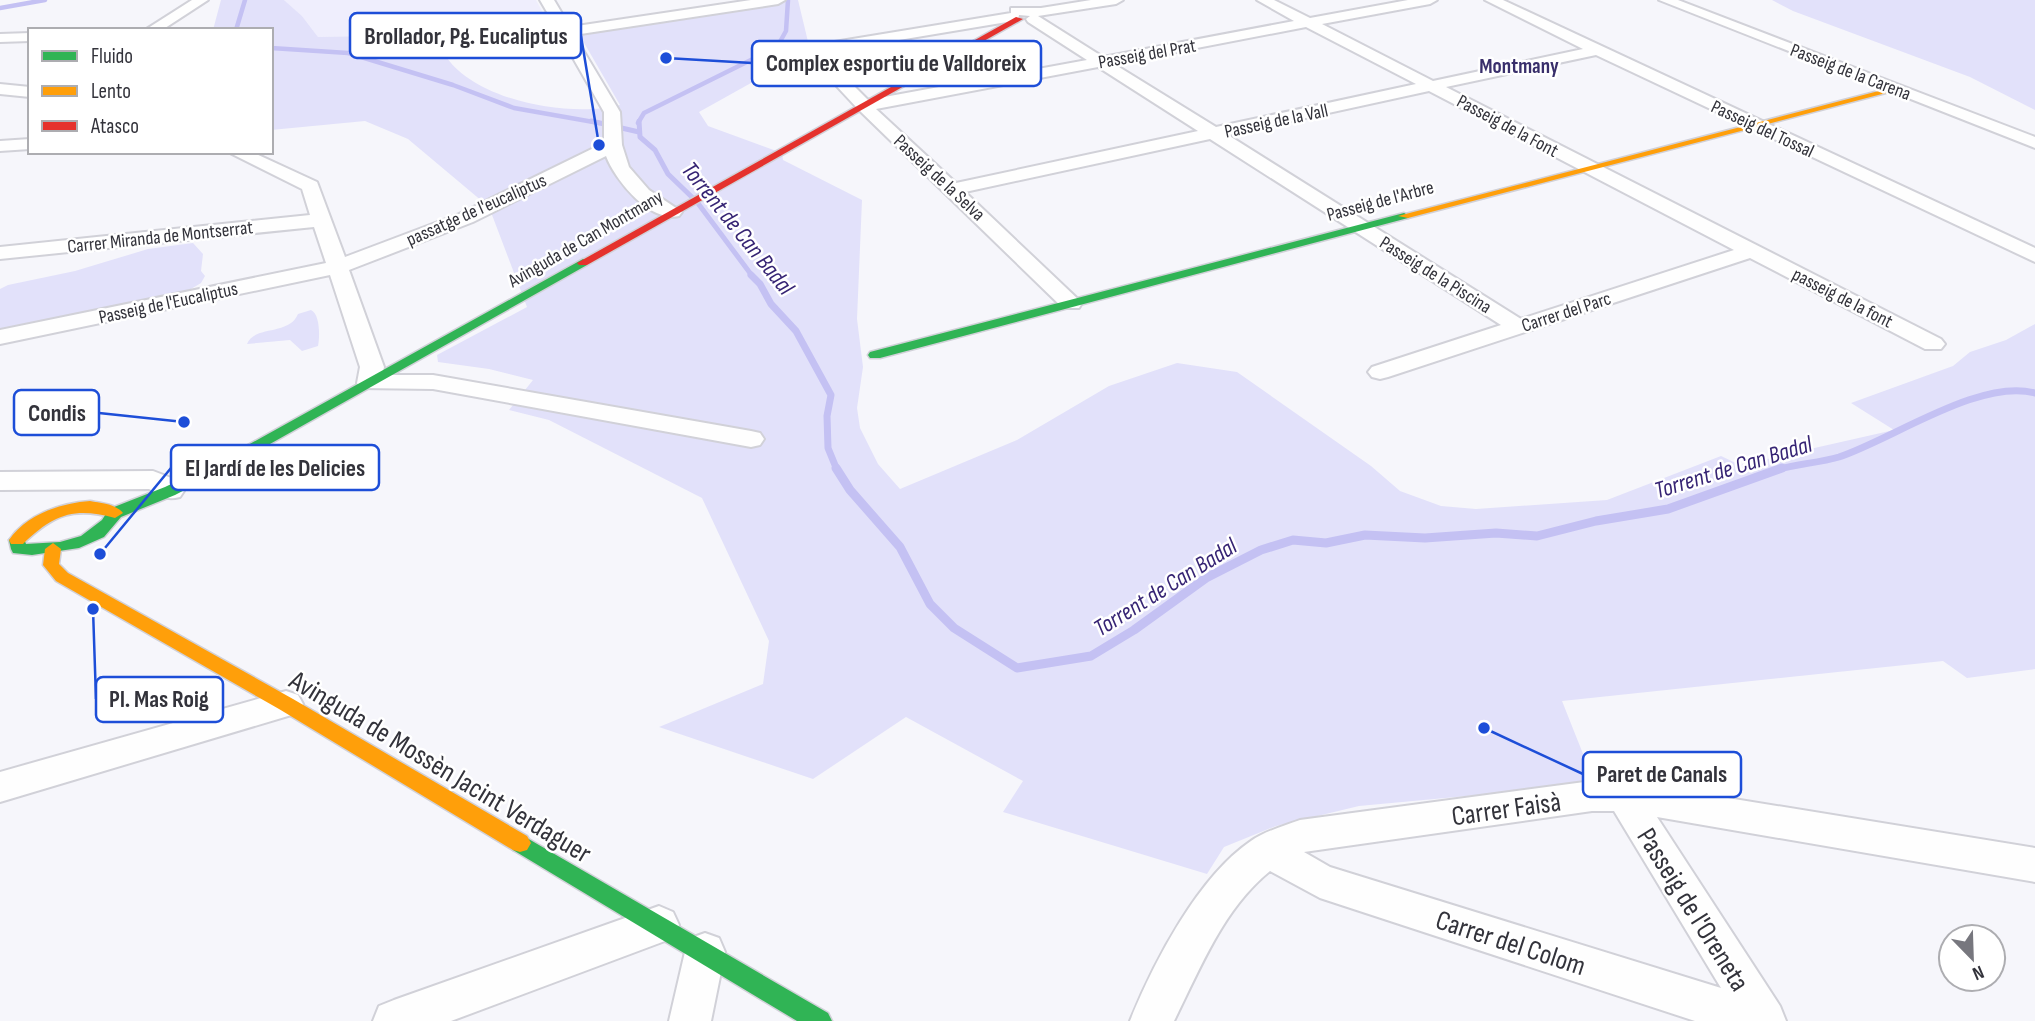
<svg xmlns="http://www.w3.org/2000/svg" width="2035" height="1021" viewBox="0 0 2035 1021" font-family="'Sofia Sans Condensed',sans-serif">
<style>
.built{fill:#efeefd}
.green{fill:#e2e1fa}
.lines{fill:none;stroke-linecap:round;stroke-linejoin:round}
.stream-far3{stroke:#c4c1f3;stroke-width:4.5}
.stream-far2{stroke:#c4c1f3;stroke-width:5}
.stream-far1{stroke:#c4c1f3;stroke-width:7}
.stream{stroke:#c4c1f3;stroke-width:9}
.street-casing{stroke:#d1d1d8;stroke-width:4}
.fast-casing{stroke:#d1d1d8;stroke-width:3}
.slow-casing{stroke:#d1d1d8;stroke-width:3}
.jam-casing{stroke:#d1d1d8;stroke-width:3}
.street{fill:#fefefe;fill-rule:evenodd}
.fast{fill:#30b455;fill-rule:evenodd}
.slow{fill:#ff9f0a;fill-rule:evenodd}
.jam{fill:#e5322d;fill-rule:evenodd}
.labels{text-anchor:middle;stroke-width:5;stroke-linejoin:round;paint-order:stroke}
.far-street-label{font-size:19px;fill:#33333b;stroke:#fff}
.far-neighbourhood-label{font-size:21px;font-weight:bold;fill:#392f6b;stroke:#fff}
.water-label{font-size:24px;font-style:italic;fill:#362474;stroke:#fff}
.near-street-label{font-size:28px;fill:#33333b;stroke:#fff}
.leader{fill:none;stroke:#1d4ed8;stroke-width:2.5}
.callout-dot{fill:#1d4ed8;stroke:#fff;stroke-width:2.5}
.callout{fill:#fff;stroke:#1d4ed8;stroke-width:2.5}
.callout-label{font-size:24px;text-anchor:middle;font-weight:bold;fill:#33333b}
</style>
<rect width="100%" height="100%" fill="#f6f6fb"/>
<path class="built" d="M 284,0 L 536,0 L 550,26 L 535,33 L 441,47 L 439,43 L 417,35 L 318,37 L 302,16 Z"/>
<path class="green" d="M 221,0 L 284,0 L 302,16 L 318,37 L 417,35 L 439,43 C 459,99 568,119 620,105 L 579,34 L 776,4 L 776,0 L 798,0 L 810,50 L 699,112 L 708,126 L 782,153 L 783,160 L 862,200 L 857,319 L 863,367 L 857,408 L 860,428 L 878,464 L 900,489 L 1017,440 L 1109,386 L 1177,363 L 1237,372 L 1371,466 L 1400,491 L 1441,506 L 1476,509 L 1607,500 L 1721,456 L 1740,465 L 1894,430 L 1851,403 L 1953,366 L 1970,352 L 2006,340 L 2035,324 L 2035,669 L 1967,678 L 1943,661 L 1562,701 L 1595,784 L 1359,806 L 1276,826 L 1224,847 L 1207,874 L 1003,812 L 1023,781 L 906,717 L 813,779 L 659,727 L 763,684 L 769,641 L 702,498 L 549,420 L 509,410 L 533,380 L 489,369 L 438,362 L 437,355 L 527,307 L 489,207 L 408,139 L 365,121 L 271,130 L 271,30 L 213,30 Z
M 1772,0 L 2035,0 L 2035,110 L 1970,77 L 1793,11 Z
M 193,243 L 203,254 L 201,271 L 205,276 L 201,283 L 186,292 L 0,330 L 0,289 L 8,285 L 75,271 L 148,249 Z
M 311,310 C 320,314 320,336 318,346 L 302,351 L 290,340 L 247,344 C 254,325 289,336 298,314 Z"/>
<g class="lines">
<path class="stream-far3" d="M 0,8 L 45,0
M 236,30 L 245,0
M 271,48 L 348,53 L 453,85 L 514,108 L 599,123
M 638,123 L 644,113 L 777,47 L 786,31 L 788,0"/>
<path class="stream-far2" d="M 591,121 L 639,132
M 639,121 L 640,137 L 655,150 L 668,174 L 697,202 L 753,277"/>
<path class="stream-far1" d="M 751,275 L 760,284 L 771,304 L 796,331 L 831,395 L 827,416 L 828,448 L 837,470
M 1776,470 C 1796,464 1818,463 1839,457 C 1893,439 1980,378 2035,393"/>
<path class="stream" d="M 836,468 L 850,490 L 900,547 L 930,604 L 954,628 L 1017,668 L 1091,656 L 1134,630 L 1206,578 L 1261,550 L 1293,540 L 1326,543 L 1365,535 L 1425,538 L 1496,533 L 1537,536 L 1596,521 L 1668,509 L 1782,468"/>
<defs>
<path id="street" d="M 192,0 L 208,0 L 162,30 L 145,30 Z
M 540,0 L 554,0 L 570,27 L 751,0 L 785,0 L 778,4 L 574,35 L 620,112 L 622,145 L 629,167 L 649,190 L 682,212 L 679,216 C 650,223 615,180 606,156 L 473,222 L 349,270 L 384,367 L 382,375 L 433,375 L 751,431 L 760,433 L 764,439 L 760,445 L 751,447 L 433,389 L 360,388 L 357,383 L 360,367 L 330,275 L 0,344 L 0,330 L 326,263 L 314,227 L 0,259 L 0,247 L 310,215 L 302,189 L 228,152 L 252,152 L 317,182 L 345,257 L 459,214 L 604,143 L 604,112 L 561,37 L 449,53 L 442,49 L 449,45 L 557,29 Z
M 1091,0 L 1123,0 L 1116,4 L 1038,16 L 1103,57 L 1294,21 L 1257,0 L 1274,0 L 1310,18 L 1408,0 L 1437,0 L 1430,4 L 1322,24 L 1433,81 L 1583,49 L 1485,0 L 1503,0 L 2035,248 L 2035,262 L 1596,55 L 1446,87 L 1941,339 L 1945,344 L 1941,349 L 1925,349 L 1750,258 L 1388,377 L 1380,379 L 1372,377 L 1368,372 L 1372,367 L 1501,325 L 1210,139 L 965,192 L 1082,303 L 1079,308 L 1063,308 L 858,109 L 803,50 L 810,46 L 1011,13 L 1011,8 L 1041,8 ZM 1019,15 L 1030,16 L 1026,19 L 1028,22 L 1087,60 L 868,100 L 821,53 L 1013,21 L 1018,20 ZM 1306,27 L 1416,84 L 1216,127 L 1114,64 ZM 1098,67 L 1198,131 L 956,183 L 876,109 ZM 1429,91 L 1734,250 L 1521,319 L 1228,135 Z
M 1659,0 L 1678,0 L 2035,137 L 2035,148 Z
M 30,33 L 30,41 L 0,42 L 0,34 Z
M 0,84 L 30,87 L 30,97 L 0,94 Z
M 30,139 L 30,149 L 0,151 L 0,141 Z
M 153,471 L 174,479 L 184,491 L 180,497 C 164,501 162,495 149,489 L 0,490 L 0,472 Z
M 286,691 L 298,695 L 303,704 L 298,713 L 0,802 L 0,772 Z
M 1592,781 L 1624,781 L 2035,848 L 2035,882 L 1657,817 L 1780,1006 L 1786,1021 L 1695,1021 L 1320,898 L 1270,871 C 1223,909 1200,969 1174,1021 L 1130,1021 C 1154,962 1198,877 1251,841 C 1265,831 1284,826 1300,820 ZM 1592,811 L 1614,811 L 1721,988 L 1330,867 L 1304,852 Z
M 659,906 L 673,912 L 679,925 L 673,938 L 451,1021 L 373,1021 L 379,1006 L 394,1000 Z
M 705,933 L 719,938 L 725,952 L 711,1021 L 669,1021 L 685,952 L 691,938 Z"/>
<path id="fast" d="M 1404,213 L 1410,216 L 1408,218 L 880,358 L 870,358 L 868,355 L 870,352 Z
M 583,259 L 587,261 L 587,265 L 231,466 L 175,495 L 121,517 L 104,537 L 79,548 L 32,555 L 13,553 L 11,549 L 9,540 L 17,535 L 23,536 L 26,544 L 60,542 L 81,536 L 102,520 L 109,509 L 165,487 L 221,460 Z
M 520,834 L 828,1013 L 832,1021 L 797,1021 L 513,850 L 509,843 L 513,836 Z"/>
<path id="slow" d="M 1894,87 L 1901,89 L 1408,218 L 1398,216 Z
M 90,501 C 101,503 116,504 123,513 L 115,518 C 74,507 54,514 23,544 L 11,544 L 9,540 C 26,515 60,503 90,501 Z
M 53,543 L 61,549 L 59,564 L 68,573 L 293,699 L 527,836 L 531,843 L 527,850 L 520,852 L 513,850 L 279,709 L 56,581 L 43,565 L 45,549 Z"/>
<path id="jam" d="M 1016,17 L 1023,19 L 587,265 L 579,265 L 577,263 Z"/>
</defs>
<use href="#street" class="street-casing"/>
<use href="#fast" class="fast-casing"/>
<use href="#slow" class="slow-casing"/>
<use href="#jam" class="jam-casing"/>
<use href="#street" class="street"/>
<use href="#fast" class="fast"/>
<use href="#slow" class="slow"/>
<use href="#jam" class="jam"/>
</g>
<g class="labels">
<g class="far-street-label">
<text transform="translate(1147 53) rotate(-10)" y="7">Passeig del Prat</text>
<text transform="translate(1851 71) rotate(21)" y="7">Passeig de la Carena</text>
<text transform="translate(1276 120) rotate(-12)" y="7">Passeig de la Vall</text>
<text transform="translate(1508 125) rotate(28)" y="7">Passeig de la Font</text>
<text transform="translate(1763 128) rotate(25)" y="7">Passeig del Tossal</text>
<text transform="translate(940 177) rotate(43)" y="7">Passeig de la Selva</text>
<text transform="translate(1380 200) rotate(-15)" y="7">Passeig de l'Arbre</text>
<text transform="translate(476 209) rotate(-24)" y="7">passatge de l'eucaliptus</text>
<text transform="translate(160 236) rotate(-6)" y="7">Carrer Miranda de Montserrat</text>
<text transform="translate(585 238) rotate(-30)" y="7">Avinguda de Can Montmany</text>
<text transform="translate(1436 274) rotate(32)" y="7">Passeig de la Piscina</text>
<text transform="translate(1843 297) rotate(27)" y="7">passeig de la font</text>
<text transform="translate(168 302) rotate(-12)" y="7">Passeig de l'Eucaliptus</text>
<text transform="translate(1566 311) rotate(-18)" y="7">Carrer del Parc</text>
</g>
<g class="far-neighbourhood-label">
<text x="1519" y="73">Montmany</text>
</g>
<g class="water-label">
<text transform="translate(738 228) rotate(51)" y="8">Torrent de Can Badal</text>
<text transform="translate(1733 467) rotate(-17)" y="8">Torrent de Can Badal</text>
<text transform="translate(1165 587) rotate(-32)" y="8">Torrent de Can Badal</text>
</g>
<g class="near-street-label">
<text transform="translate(441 766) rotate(31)" y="10">Avinguda de Mossèn Jacint Verdaguer</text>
<text transform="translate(1506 808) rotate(-8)" y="10">Carrer Faisà</text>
<text transform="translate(1694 909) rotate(58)" y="10">Passeig de l'Oreneta</text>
<text transform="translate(1511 942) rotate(18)" y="10">Carrer del Colom</text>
</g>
</g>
<path class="leader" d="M599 145L581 36M666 58L752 63M184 422L99 413M100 554L171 468M93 609L96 699M1484 728L1583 774"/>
<g class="callout-dot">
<circle cx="599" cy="145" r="7"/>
<circle cx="666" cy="58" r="7"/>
<circle cx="184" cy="422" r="7"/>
<circle cx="100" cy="554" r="7"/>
<circle cx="93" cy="609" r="7"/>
<circle cx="1484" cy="728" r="7"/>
</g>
<g class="callout">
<rect x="350" y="13" width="231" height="45" rx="7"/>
<rect x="752" y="41" width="289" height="45" rx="7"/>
<rect x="14" y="390" width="85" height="45" rx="7"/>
<rect x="171" y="445" width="208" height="45" rx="7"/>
<rect x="96" y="677" width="127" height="45" rx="7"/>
<rect x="1583" y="752" width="158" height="45" rx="7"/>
</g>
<g class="callout-label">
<text x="466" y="44">Brollador, Pg. Eucaliptus</text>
<text x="896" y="71">Complex esportiu de Valldoreix</text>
<text x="57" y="421">Condis</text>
<text x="275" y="476">El Jardí de les Delicies</text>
<text x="159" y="707">Pl. Mas Roig</text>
<text x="1662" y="782">Paret de Canals</text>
</g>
<rect x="28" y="28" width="245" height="126" fill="#ffffff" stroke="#adadb1" stroke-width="2"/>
<rect x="42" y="51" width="35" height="10" fill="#30b455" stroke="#adadb1" stroke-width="2"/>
<text x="91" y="63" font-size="21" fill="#33333b">Fluido</text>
<rect x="42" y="86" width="35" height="10" fill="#ff9f0a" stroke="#adadb1" stroke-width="2"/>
<text x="91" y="98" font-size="21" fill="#33333b">Lento</text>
<rect x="42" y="121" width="35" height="10" fill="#e5322d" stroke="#adadb1" stroke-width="2"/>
<text x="91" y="133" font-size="21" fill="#33333b">Atasco</text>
<g transform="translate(1972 958) rotate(157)"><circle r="33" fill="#ffffff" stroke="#adadb1" stroke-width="2"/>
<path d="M0-5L12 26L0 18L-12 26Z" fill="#77777e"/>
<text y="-10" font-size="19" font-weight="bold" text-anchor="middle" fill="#33333b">N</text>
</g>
</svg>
